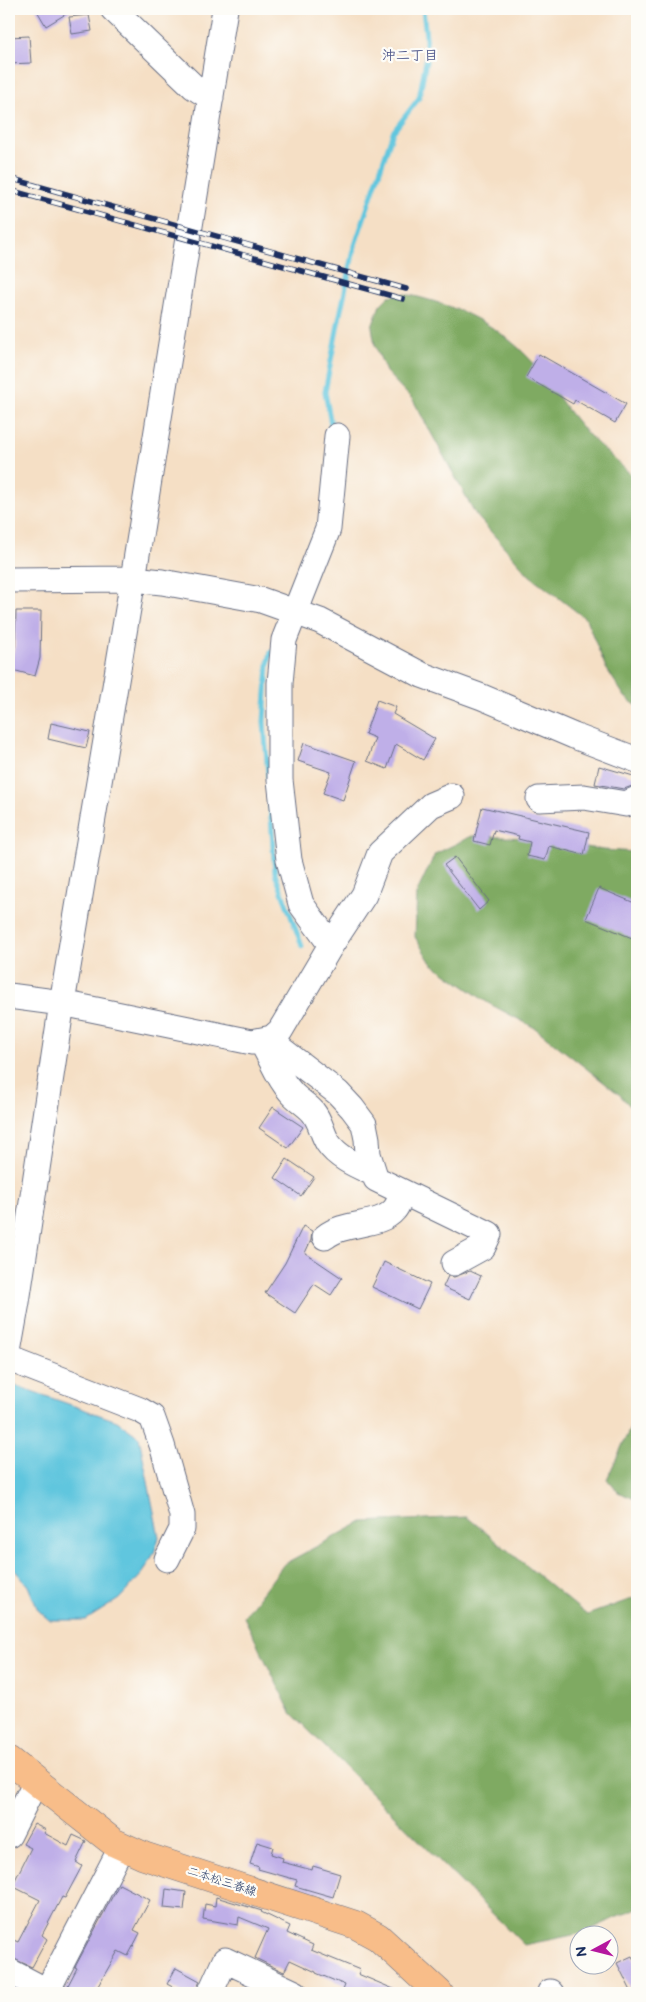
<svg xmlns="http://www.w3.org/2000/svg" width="646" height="2002" viewBox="0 0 646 2002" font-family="'Balsamiq Sans','Klee One',sans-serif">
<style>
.forest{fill:#7faa62;stroke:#4d6c60}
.water{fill:#61c6de;stroke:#3e7a9e}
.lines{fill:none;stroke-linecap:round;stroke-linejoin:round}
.stream{stroke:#61c6de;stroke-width:5}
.building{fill:#bfafe8}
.minor-casing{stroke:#676d82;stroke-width:27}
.major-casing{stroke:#676d82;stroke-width:29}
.minor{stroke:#fff;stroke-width:25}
.major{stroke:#f8bd89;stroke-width:28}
.rail-casing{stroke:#1b2f5e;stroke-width:5.5}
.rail{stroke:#fdfcf7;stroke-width:4;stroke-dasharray:11;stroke-linecap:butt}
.labels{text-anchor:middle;stroke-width:4.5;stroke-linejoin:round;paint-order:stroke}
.street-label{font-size:12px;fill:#1b2f5e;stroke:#fdfcf7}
.neighbourhood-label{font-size:14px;font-weight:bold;fill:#545c8e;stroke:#fdfcf7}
</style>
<rect width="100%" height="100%" fill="#fdfcf7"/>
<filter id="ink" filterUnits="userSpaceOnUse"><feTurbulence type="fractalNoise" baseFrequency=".02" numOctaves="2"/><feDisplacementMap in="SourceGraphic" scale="10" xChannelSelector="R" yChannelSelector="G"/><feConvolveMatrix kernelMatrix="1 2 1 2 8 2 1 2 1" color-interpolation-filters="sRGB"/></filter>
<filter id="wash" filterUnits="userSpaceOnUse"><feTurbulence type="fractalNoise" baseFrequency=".0096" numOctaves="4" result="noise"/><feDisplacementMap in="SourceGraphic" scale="20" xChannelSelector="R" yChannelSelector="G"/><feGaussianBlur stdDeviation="1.12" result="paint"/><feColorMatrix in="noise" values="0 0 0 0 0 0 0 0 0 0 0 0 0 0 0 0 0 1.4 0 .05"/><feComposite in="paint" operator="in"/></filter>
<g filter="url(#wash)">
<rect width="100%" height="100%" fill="#f5dfc5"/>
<path class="forest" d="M 405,294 C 457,305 501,325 536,366 C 552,385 563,406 579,424 C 596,444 618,462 637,480 L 637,706 L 625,697 L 606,668 L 586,619 L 529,575 L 476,515 L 413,400 L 386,372 L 375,345 L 372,327 L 380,305 L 389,296 Z
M 472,836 L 534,838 L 603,850 L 637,852 L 637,1114 L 620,1095 L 535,1028 L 488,1003 L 431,963 L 415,937 L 417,892 L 435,854 Z
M 637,1413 L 637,1500 L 618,1492 L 607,1479 Z
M 467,1517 L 587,1615 L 637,1597 L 637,1908 L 583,1933 L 524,1945 L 291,1713 L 244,1617 L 284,1564 L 362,1522 Z"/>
<path class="water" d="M 9,1385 L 20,1387 L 117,1421 L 139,1437 L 159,1537 L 154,1553 L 143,1573 L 119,1599 L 86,1620 L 49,1620 L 38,1610 L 28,1586 L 9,1563 Z"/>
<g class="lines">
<path class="stream" d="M 332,430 L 325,392 L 338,324 L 355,245 L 393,132 L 419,98 L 426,61 L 426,37 L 423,9
M 271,652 L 268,665 L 264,721 L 275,873 L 302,946"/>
</g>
<g id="blocks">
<path class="building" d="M 36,9 L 74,9 L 46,26 Z
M 89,15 L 92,31 L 72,34 L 69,17 Z
M 29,36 L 31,63 L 9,64 L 9,37 Z
M 539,354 L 626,404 L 615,423 L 575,400 L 573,404 L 526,377 Z
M 16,611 L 41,611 L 40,658 L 35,676 L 9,669 L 15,646 Z
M 377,700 L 396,707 L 393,714 L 435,739 L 423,760 L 396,744 L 387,769 L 367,761 L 375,738 L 365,734 Z
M 51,723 L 90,732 L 86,748 L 48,739 Z
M 304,743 L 356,761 L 343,800 L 323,793 L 331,772 L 298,761 Z
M 599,766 L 637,777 L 635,785 L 624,789 L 595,784 Z
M 482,807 L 589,832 L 584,855 L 549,846 L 545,860 L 527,856 L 530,842 L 518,839 L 519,836 L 494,830 L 490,845 L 474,841 Z
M 455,857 L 489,901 L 479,910 L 444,865 Z
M 599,888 L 637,904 L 637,940 L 586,919 Z
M 273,1107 L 303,1127 L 288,1148 L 259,1128 Z
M 287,1159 L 314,1177 L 301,1196 L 275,1178 Z
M 303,1226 L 312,1231 L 311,1240 L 305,1253 L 342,1278 L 331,1295 L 314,1284 L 295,1313 L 265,1293 L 285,1263 Z
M 384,1262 L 430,1284 L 418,1309 L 372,1287 Z
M 470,1271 L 481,1276 L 470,1299 L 443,1287 L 448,1276 L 454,1277 Z
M 34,1824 L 46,1830 L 44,1833 L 68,1846 L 73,1835 L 86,1841 L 76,1862 L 82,1866 L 65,1898 L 62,1897 L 42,1935 L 47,1939 L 32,1967 L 9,1957 L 9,1938 L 18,1942 L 40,1900 L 12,1886 L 31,1848 L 23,1844 Z
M 257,1842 L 273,1847 L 271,1854 L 283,1858 L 282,1862 L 312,1870 L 313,1866 L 340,1874 L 333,1897 L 295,1886 L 297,1880 L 258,1869 L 259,1867 L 250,1864 Z
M 119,1884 L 150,1900 L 134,1930 L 140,1933 L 128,1956 L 118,1951 L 94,1993 L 64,1993 L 77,1968 L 75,1967 Z
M 166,1889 L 186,1892 L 184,1910 L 164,1908 Z
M 216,1897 L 262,1911 L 261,1912 L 290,1926 L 287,1933 L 313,1945 L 311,1950 L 360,1970 L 358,1974 L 403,1993 L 342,1993 L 345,1985 L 316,1973 L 316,1972 L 290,1960 L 284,1972 L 255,1958 L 268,1929 L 239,1917 L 238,1925 L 203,1919 L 205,1904 L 215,1906 Z
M 632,1956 L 637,1966 L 637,1993 L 632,1993 L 617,1963 Z
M 176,1968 L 200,1981 L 195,1993 L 184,1993 L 167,1984 Z"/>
</g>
</g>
<g filter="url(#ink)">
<use href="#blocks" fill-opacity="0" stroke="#676d82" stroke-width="1"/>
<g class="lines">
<defs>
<path id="minor" d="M 113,9 L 194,87 L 211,98
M 9,580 L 133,579 L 162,582 L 261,600 L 320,621 L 422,675 L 482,697 L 574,736 L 637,760
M 539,799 L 584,797 L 626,804 L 637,799
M 331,945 L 301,904 L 289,860 L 280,780 L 280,683 L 284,640 L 328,529 L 337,436
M 9,996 L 62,1003 L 252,1042 L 272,1038 L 280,1031 L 331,945 L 364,895 L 380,853 L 431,805 L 452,796
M 272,1038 L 282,1050 L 338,1093 L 352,1108 L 364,1124 L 367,1139 L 368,1154 L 376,1179 L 489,1234 L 483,1247 L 454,1263
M 261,1041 C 271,1057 277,1077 290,1091 C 296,1099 306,1104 313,1112 C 321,1122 322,1134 328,1143 C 338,1158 358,1166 373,1173
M 325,1237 C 344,1221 380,1227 394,1210 C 398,1206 400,1198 403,1193
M 9,1347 L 17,1302 L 62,1003 L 133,579 L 225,9
M 9,1359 L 140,1410 L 152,1417 L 162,1445 L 182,1515 L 182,1529 L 167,1559
M 9,1835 L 36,1781
M 9,1971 L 47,1991
M 550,1992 L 551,1993
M 46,1993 L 122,1846
M 210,1993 L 225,1960 L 295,1993"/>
<path id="major" d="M 9,1760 L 113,1842 L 144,1856 L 356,1925 L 378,1937 L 439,1993"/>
</defs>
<use href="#minor" class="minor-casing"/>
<use href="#major" class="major-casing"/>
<use href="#minor" class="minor"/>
<use href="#major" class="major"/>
<defs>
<path id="rail" d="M 9,178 L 406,289
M 9,190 L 403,299"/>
</defs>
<use href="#rail" class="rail-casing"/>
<use href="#rail" class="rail"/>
</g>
</g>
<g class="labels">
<g class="street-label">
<text transform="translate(222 1881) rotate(18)" y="4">二本松三春線</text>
</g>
<g class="neighbourhood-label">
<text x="410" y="60">沖二丁目</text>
</g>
</g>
<rect width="646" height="2002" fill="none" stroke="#fdfcf7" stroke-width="30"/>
<g transform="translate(594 1950) rotate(263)"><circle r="24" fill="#fdfcf7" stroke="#a3aaba"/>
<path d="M0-4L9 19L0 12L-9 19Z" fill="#b5179e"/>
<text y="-8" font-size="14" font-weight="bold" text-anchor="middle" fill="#1b2f5e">N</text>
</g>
</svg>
